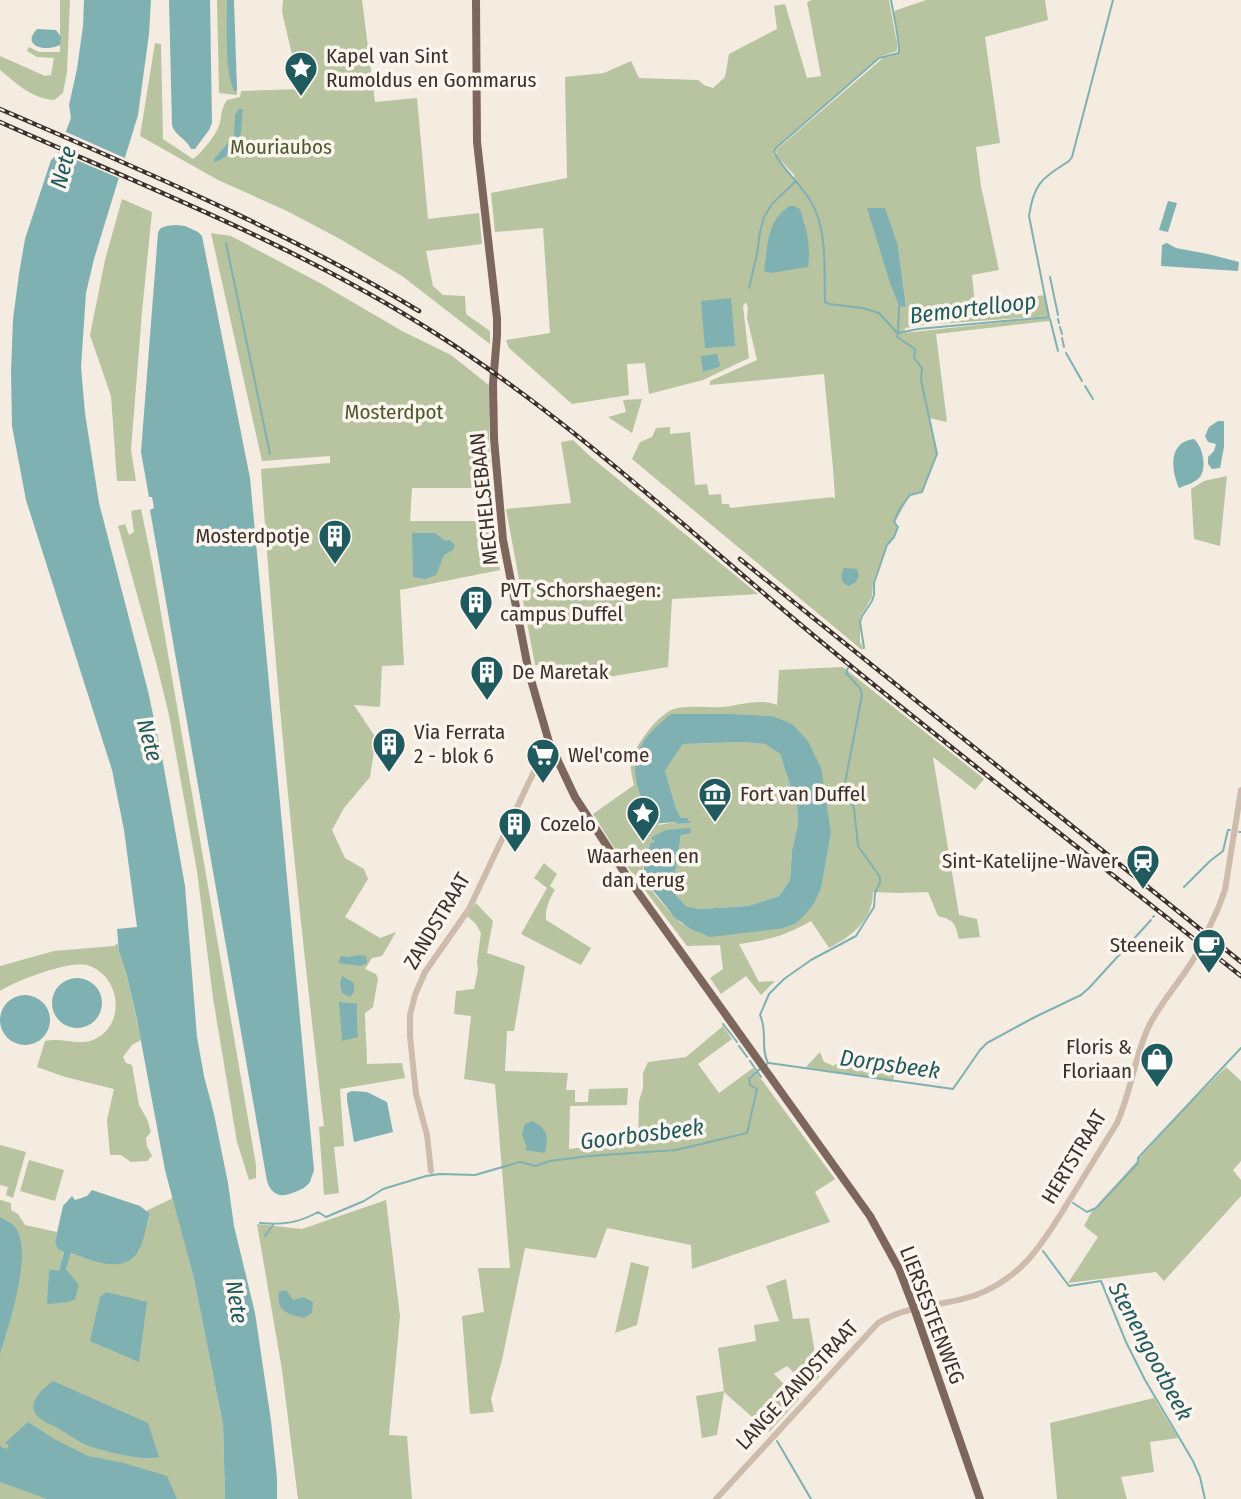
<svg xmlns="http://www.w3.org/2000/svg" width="1241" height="1499" viewBox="0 0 1241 1499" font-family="'Fira Sans Condensed',sans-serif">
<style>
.green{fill:#b8c4a0;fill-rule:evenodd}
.water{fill:#7fb0b2}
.pier{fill:#f4ebe1}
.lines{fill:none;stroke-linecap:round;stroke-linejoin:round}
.stream{stroke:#7fb0b2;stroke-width:2}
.minor{stroke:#cdbbac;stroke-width:6}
.major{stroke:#7d675c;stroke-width:8}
.rail-casing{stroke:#3b302b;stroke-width:4.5}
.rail{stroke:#fbf5ee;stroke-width:2;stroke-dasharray:5;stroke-linecap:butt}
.minor-bridge{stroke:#cdbbac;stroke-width:6}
.labels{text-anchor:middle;stroke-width:7;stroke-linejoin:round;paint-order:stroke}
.poi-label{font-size:21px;fill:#3b302b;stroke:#fbf5ee;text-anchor:start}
.park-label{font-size:21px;fill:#4a5a2e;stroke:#fbf5ee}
.street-label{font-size:21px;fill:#3b302b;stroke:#fbf5ee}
.water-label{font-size:23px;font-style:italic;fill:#1f5a5e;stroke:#fbf5ee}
</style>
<rect width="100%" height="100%" fill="#f4ebe1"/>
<path class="green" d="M 60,0 L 70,0 L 67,72 L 63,93 L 54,100 C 31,98 17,84 0,70 L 0,56 L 45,76 L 51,75 L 54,58 L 37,57 L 27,51 L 29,47 L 39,52 L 60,52 Z
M 217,0 L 232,0 L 237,95 L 219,93 Z
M 283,0 L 362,0 L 375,102 L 417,98 L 428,219 L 479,213 L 482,244 L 426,251 L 433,286 L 443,295 L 465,296 L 466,314 L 490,331 L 490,344 L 402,276 L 340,239 L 287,211 L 218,180 L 140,136 L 155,43 L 161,44 L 163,139 L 193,159 C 200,155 215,136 218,128 C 223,118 219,112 227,100 L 240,97 L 241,91 L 300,89 L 282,12 Z
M 812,0 L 889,0 L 897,43 L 897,51 L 879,57 L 775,148 L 773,153 L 793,178 L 795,176 L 777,156 L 776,150 L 883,58 L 898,54 C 901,39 896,25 894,11 L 926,0 L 1045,0 L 1048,20 L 985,37 L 1000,143 L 976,147 L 981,186 L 999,270 L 972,275 L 975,304 L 1045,295 L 1049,316 L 923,325 L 905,328 L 904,333 L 1049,317 L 1049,321 L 936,334 L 947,422 L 929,418 L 937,454 L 922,492 L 910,495 L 895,522 L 898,527 L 894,537 L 887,545 L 873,582 L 872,597 L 860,617 L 860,642 L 863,648 L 862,650 L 632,459 L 640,442 L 652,437 L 656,428 L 670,427 L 670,434 L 690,432 L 695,485 L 707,484 L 709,495 L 721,494 L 722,504 L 729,504 L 730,508 L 833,497 L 835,499 L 833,468 L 824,374 L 710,385 L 710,381 L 757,360 L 747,318 L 748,308 L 746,302 L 743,306 L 749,358 L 703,380 L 649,394 L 645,363 L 627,364 L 629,395 L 572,404 L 509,348 L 506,340 L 550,333 L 543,228 L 495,232 L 491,193 L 567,178 L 565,77 L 604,73 L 631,61 L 639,78 L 698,80 L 704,85 L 713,88 L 725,77 L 729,54 L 777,29 L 774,6 L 785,4 L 807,78 L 821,76 L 807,2 ZM 785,209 L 800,209 L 805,224 L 809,259 L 765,271 C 765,246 769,229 785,209 ZM 898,246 L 906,305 L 899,307 L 891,286 Z
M 122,199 L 152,212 L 142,312 L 131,450 L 136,481 L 117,481 L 111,396 L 90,335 L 105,260 Z
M 211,233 L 231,236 L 320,283 L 402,331 L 451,355 L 490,386 L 489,444 L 492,488 L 412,488 L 410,521 L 495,521 L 500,570 L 400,590 L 404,665 L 382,666 L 380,707 L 354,705 L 376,738 L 370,777 L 344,808 L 332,830 L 345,858 L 364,869 L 368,879 L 345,917 L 380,938 L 396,932 L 382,956 L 372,958 L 365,969 L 376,974 L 378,979 L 373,1007 L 365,1013 C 365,1030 367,1047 367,1064 L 402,1063 L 405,1078 L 340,1089 L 344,1146 L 334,1147 L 339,1193 L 324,1195 L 319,1127 L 324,1126 C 298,908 276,689 261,469 L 330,463 L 330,456 L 262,461 ZM 340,1002 L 357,1003 L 358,1037 Z
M 642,399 L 632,433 L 608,417 L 626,412 L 623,400 Z
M 573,440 L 591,457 L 758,594 L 672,599 L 668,667 L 584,681 L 580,667 L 535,665 L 506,509 L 571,503 L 561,442 Z
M 1227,476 L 1220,546 L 1194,539 L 1191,489 L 1204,481 Z
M 141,509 L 153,567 L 256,1165 L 256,1178 L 249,1180 L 237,1142 L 213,998 L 197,871 L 169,715 L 157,666 L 118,526 L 125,524 L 129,535 L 134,532 L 131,511 Z
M 843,667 L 984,779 L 975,790 L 933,757 L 959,915 L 977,919 L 980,937 L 959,939 C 955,923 954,920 938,916 L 928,892 L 900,893 L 873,892 C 873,920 852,936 829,948 L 811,921 C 785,936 768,940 739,944 L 759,982 L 775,981 L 761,995 L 746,976 L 721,994 L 710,978 L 723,969 L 720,945 L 687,946 L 620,857 L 593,814 L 634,785 C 633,779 630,770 631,764 C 633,747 658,714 674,709 C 690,705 707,708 723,707 C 741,705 760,698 777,705 L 779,670 ZM 671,714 L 733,714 L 771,716 L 791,724 L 831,833 L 821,889 L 814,904 L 795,924 L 784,928 L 682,924 C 673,916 647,888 644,876 C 641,866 647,853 650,843 L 653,844 C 659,833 667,830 678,830 L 681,835 L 673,887 L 676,895 L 686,906 L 700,909 L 748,906 L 779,896 L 790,880 L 792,850 L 798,824 L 797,807 L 780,754 L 765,744 L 743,742 L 683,744 L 665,771 L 676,808 L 681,818 L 690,823 L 678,824 L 675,822 L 659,825 L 643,808 L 645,807 L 644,743 L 660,724 Z
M 544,863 L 557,874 L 550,886 L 555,890 C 549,900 545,909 546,920 L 591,948 L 581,965 L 521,934 L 547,888 L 534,878 Z
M 476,903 L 493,921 L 487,953 L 525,966 L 514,1031 L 507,1031 L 505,1071 L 568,1073 L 566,1090 L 575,1090 L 575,1102 L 588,1102 L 589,1089 L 628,1088 L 627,1105 L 570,1106 L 569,1149 L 638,1141 L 639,1101 L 643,1088 L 643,1073 L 648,1062 L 686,1057 L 723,1026 L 732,1039 L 698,1064 L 719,1093 L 753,1068 L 835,1179 L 815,1192 L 830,1222 L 692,1269 L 691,1245 L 607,1228 L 596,1258 L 525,1248 L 502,1360 L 491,1399 L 494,1412 L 470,1414 L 462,1316 L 484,1312 L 478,1268 L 510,1268 L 495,1084 L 464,1079 L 471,1016 L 454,1014 L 456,991 L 474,989 L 478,970 L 477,962 L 481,933 L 476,924 L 467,916 Z
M 118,943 L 119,952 L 126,972 L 141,1040 L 132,1045 L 123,1057 L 126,1063 L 132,1065 L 139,1105 L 147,1119 L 151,1132 L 146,1138 L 147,1146 L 152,1156 L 147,1161 L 131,1162 L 121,1155 L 110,1155 L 107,1120 L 114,1089 L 65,1077 L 37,1067 L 45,1041 C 62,1037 76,1046 93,1040 C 127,1026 121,975 87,965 C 70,960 15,981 0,991 L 0,966 L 54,951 L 114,946 Z
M 820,1052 L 824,1062 L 834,1066 L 835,1064 L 895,1072 L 893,1082 L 806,1067 Z
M 1226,1067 L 1241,1081 L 1241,1161 L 1233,1170 L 1241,1180 L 1241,1196 L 1164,1281 L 1156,1272 L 1068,1283 L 1098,1237 L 1084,1226 L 1092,1211 L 1183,1110 Z
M 0,1145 L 26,1152 L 13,1198 L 6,1195 L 8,1187 L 0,1185 Z
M 29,1160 L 64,1170 L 55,1201 L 20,1191 Z
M 173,1198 L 194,1279 L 223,1425 L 225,1499 L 0,1499 L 0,1200 L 11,1203 L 11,1210 L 18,1214 L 25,1225 L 57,1232 L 55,1242 L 64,1251 L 59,1272 L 49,1269 L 48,1303 L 78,1285 L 66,1269 L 71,1253 L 91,1260 L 131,1259 L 139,1251 L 150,1215 L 146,1211 Z
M 386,1200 L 400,1316 L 389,1435 L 407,1436 L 412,1499 L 298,1499 L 282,1370 L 257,1224 L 302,1229 Z
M 631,1262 L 649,1267 L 637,1325 L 615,1333 Z
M 786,1279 L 793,1319 L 809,1318 L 819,1377 L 809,1387 L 787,1366 L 774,1374 L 799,1399 L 769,1432 L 724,1392 L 717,1435 L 702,1438 L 696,1396 L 724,1391 L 718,1348 L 756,1341 L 754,1325 L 779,1321 L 766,1286 Z
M 1154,1398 L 1178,1438 L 1150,1442 L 1154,1472 L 1121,1477 L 1127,1499 L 1057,1499 L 1050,1423 Z"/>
<path class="water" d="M 84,0 L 151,0 L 149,34 L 138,115 L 94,259 L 86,293 L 81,367 L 85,413 L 99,503 L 148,691 L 162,757 L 185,886 L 197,1037 L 204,1076 L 214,1114 L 228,1183 L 234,1226 L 255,1313 L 271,1421 L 277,1478 L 277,1499 L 225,1499 L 223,1425 L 194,1279 L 165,1170 L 137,1020 L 126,972 L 119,952 L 117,929 L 137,927 L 124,830 L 112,770 L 26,500 L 12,426 L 11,372 L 13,319 L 19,274 L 25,239 L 51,160 L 57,155 L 71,118 L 69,105 L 77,69 L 83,26 Z
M 169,0 L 210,0 L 212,123 L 209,130 L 195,149 L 191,149 C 187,139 174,135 172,125 Z
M 227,0 L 234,0 L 237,90 L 235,92 C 224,74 227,22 227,0 Z
M 37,29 L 56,30 L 61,37 L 60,45 C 47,52 20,47 37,29 Z
M 239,109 L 243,109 C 241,117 242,125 241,133 C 239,145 226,160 214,162 L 214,159 L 234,136 L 235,115 Z
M 1168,201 L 1177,203 L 1168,232 L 1159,230 Z
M 790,206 L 794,206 L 800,209 C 807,228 811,248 808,267 L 771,273 L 764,271 C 767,248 767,219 790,206 Z
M 867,208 L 885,208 L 898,246 L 906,306 L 899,307 L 891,286 Z
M 176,225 L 185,226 L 198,232 L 202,236 L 250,478 L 314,1170 C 313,1173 311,1179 310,1182 C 306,1187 301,1190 295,1192 C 281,1198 272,1196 267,1181 L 150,510 L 154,508 L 152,497 L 149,497 L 141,452 L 158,233 C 160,225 169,226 176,225 Z
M 1167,243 L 1176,248 L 1208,254 L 1239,262 L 1238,271 L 1161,266 L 1162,245 Z
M 731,298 L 735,346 L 705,348 L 701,301 Z
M 717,354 L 720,365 L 719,367 L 703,372 L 701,356 Z
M 1218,421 L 1224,421 L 1224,447 L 1220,468 L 1212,469 L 1208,464 L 1208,457 L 1214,451 L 1216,444 L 1208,442 L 1205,436 L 1209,427 Z
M 1194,439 C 1203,447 1207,467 1200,477 C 1195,483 1186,485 1179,488 C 1171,470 1168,442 1194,439 Z
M 412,533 L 435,533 L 445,541 L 450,540 L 455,546 L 453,550 L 444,555 L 436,575 L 425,579 L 413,577 Z
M 844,568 L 857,569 L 859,576 L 856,582 L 849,586 C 840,583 840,575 844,568 Z
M 671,714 L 733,714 L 772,716 L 792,724 L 808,741 L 821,768 L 831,833 L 821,889 L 814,904 L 804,916 L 795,924 L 784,928 L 710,937 L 691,929 L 675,918 L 648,884 L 644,877 L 644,864 L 650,843 L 653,843 L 655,841 L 652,839 L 652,837 L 666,830 L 690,828 L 691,833 L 681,835 L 673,887 L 676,895 L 686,906 L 700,909 L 748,906 L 779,896 L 790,880 L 792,850 L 798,824 L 797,807 L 780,754 L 765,744 L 743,742 L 683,744 L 665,771 L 676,808 L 681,818 L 688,818 L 688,821 L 691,821 L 690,823 L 678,824 L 675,822 L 653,824 L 649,821 L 643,808 L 645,807 C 626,762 634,744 671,714 Z
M 360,955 L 366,956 L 367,963 L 361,966 L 338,963 L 341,956 L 349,957 Z
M 342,976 L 354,983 L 354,992 L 350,997 L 342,993 L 340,984 Z
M52 1003a25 25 0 1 1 50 0a25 25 0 1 1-50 0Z
M0 1020a25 25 0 1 1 50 0a25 25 0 1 1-50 0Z
M 339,1002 L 357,1003 L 358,1037 L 342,1041 Z
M 352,1091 L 367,1092 L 387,1102 L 393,1132 L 354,1142 L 347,1100 L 347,1093 Z
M 532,1121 C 549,1130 548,1135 545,1153 L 525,1150 L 527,1147 L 522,1135 L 525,1124 Z
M 92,1190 L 140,1206 L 150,1214 C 146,1226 144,1242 138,1252 C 123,1275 91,1260 71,1253 L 66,1269 L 79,1285 L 75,1299 L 69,1302 L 47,1304 L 49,1269 L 59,1271 L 64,1252 L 58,1249 L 55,1242 L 60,1219 L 63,1206 L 72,1196 L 75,1200 L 87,1196 Z
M 0,1217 C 4,1220 11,1222 14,1226 C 35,1248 8,1328 0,1354 Z
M 286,1290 L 293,1300 L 303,1297 L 313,1302 L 312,1313 L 304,1318 C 287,1314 276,1311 279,1292 Z
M 106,1292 L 147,1302 L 139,1362 L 90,1341 L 100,1297 Z
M 53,1381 L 148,1423 L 159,1457 C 140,1461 108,1452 89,1446 C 78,1442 67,1433 56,1427 C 49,1424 37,1419 34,1411 C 30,1399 45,1387 53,1381 Z
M 28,1422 L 56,1440 L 88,1456 L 124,1463 L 167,1476 L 177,1499 L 47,1499 L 0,1482 L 0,1444 L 1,1447 L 7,1449 L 9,1445 L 5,1443 Z"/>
<path class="pier" d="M 64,131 L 127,159 L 121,179 L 55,151 Z"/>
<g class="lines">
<path class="stream" d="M 226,243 L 270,454
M 1050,277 L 1058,315
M 749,288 L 757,254 L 760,232 L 764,217 L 772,204 L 796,181
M 1050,319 L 1058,351
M 1058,319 L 1059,323
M 1060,327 L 1062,334
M 899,333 L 918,329 L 1049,317 L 1029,216 C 1034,182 1042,179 1069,161 L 1072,157 L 1113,0
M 898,334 L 899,307
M 1062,338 L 1064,347
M 1066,353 L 1082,381
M 1085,386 L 1093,399
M 864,648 L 860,622 L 862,616 L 872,601 L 874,595 L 874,583 L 887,545 L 894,537 L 898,527 L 894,522 L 900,508 L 910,495 L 922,492 L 937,454 L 921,380 L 922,368 L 914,358 L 915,349 L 897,337 L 898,334 L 879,313 L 863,308 L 829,304 L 825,302 C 824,269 828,229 810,200 C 800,184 782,168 774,152 L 776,148 L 879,58 L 899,53 C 899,36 894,17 891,0
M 1239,832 L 1241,832
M 1184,887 L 1210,861 L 1223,851 L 1228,830 L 1230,830
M 1153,917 L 1154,916
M 723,1024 L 737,1042
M 739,1046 L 747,1057
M 750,1061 L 761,1077
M 769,1063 L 953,1089 L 980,1050 L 987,1043 L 1033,1018 L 1081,995 L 1089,988 L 1151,920
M 766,1065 L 768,1063 C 760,1048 768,1032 760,1015 L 769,994 L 784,979 L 811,960 L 856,936 L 874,907 L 875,893 L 880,882 L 880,877 L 858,846 L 854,808 L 847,792 L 845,783 L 862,695 L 860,688 L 846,673 L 848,668
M 1073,1203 L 1087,1212 L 1096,1208 L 1138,1163 L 1138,1158 L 1241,1048
M 260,1223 C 282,1225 299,1223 318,1212 L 326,1217 L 364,1201 L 383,1189 L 426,1176 L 440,1174 L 475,1175 L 520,1162 L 536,1166 L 550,1161 L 589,1156 L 676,1150 L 747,1133 L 757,1089 L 750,1085 L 749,1079 L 761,1068
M 265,1236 L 273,1225
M 1043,1251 L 1069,1286 L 1101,1281 L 1126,1342 L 1145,1380 L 1193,1461 L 1200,1477 L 1205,1499
M 777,1441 L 811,1499"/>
<path class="minor" d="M 1217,911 L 1225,890 L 1241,790
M 431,1171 L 427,1135 L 416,1094 L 410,1036 L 410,1015 L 415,995 L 425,972 L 469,909 L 529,782 L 549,742
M 716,1499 L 878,1323 C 909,1304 942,1307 976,1295 C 1026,1276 1045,1239 1072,1196 C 1087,1172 1102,1147 1117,1123 C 1131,1092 1134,1059 1148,1028 C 1160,1002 1182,980 1196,955"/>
<path class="major" d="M 476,0 L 477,142 L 497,318 L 497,336 L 493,383 L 494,439 L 503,540 L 529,673 L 549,742 L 575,797 L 630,881 L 870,1216 L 899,1269 L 914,1308 L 980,1499"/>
<defs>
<path id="rail" d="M 0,109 C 143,171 285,230 419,311
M 0,122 C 148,188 301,247 438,335 C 577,424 697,539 824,644 C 961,757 1102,866 1241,976
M 740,559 L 1241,962"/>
</defs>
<use href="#rail" class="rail-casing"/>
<use href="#rail" class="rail"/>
<path class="minor-bridge" d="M 1196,955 L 1217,911"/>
</g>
<defs>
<symbol id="sight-pin" viewBox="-11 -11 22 30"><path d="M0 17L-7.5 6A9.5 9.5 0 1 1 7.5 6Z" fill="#1f5a5e" stroke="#fbf5ee"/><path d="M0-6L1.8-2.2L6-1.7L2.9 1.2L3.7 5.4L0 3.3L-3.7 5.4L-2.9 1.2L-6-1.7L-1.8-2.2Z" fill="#fff"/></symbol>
<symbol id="building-pin" viewBox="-11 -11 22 30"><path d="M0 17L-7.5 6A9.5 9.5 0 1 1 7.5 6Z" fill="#1f5a5e" stroke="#fbf5ee"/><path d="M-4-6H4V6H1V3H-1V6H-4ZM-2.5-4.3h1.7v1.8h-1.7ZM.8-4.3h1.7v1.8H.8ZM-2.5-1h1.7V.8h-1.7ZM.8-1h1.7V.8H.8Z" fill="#fff"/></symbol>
<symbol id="supermarket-pin" viewBox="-11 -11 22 30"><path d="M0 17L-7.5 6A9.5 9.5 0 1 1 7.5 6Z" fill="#1f5a5e" stroke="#fbf5ee"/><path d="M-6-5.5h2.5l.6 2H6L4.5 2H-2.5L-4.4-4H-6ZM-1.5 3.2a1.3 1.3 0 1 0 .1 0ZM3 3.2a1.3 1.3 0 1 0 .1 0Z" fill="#fff"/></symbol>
<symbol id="museum-pin" viewBox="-11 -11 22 30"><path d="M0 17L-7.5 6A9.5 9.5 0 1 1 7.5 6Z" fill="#1f5a5e" stroke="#fbf5ee"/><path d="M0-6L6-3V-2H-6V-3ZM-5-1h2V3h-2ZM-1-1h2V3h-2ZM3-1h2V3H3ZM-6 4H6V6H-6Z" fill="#fff"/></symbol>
<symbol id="station-pin" viewBox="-11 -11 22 30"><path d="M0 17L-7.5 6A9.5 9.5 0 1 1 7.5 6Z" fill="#1f5a5e" stroke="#fbf5ee"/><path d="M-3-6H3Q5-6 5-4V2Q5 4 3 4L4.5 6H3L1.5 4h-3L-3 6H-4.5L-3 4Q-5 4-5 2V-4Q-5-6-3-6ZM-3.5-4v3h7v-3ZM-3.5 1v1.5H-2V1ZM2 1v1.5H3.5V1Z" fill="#fff"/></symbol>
<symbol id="cafe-pin" viewBox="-11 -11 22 30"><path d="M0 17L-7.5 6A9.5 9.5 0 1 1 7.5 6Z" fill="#1f5a5e" stroke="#fbf5ee"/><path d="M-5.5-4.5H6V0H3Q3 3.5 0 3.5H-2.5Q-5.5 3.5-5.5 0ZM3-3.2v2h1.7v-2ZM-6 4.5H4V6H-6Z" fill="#fff"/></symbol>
<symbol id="shop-pin" viewBox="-11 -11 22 30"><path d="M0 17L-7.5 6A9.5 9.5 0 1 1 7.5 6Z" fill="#1f5a5e" stroke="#fbf5ee"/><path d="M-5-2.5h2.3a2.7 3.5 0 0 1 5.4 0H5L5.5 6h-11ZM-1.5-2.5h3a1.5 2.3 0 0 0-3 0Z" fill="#fff"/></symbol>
</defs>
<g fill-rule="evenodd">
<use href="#sight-pin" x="282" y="49" width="38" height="52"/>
<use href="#building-pin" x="316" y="517" width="38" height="52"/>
<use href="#building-pin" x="457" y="583" width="38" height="52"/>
<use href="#building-pin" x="468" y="653" width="38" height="52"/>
<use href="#building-pin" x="370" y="725" width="38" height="52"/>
<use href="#supermarket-pin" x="524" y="736" width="38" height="52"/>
<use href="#museum-pin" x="696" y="775" width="38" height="52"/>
<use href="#sight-pin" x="624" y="794" width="38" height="52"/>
<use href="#building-pin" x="496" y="805" width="38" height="52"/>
<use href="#station-pin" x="1124" y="842" width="38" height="52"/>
<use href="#cafe-pin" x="1190" y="926" width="38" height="52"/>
<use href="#shop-pin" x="1138" y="1040" width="38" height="52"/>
</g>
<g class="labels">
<g class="poi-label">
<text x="326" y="63">Kapel van Sint<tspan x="326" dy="24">Rumoldus en Gommarus</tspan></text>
<text x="310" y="543" text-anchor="end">Mosterdpotje</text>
<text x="500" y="597">PVT Schorshaegen:<tspan x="500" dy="24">campus Duffel</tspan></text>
<text x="512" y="679">De Maretak</text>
<text x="414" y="739">Via Ferrata<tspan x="414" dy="24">2 - blok 6</tspan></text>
<text x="568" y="762">Wel'come</text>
<text x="740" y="801">Fort van Duffel</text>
<text x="540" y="831">Cozelo</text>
<text x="643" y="863" text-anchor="middle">Waarheen en<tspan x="643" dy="24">dan terug</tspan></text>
<text x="1118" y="868" text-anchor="end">Sint-Katelijne-Waver</text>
<text x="1184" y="952" text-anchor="end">Steeneik</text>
<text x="1132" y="1054" text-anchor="end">Floris &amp;<tspan x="1132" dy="24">Floriaan</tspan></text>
</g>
<g class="park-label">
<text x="281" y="154">Mouriaubos</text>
<text x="394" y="419">Mosterdpot</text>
</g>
<g class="street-label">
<text transform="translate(484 499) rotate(-96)" y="7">MECHELSEBAAN</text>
<text transform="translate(437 921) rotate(-59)" y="7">ZANDSTRAAT</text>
<text transform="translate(1074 1157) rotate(-59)" y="7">HERTSTRAAT</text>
<text transform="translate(932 1315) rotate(69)" y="7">LIERSESTEENWEG</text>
<text transform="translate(797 1385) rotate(-47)" y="7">LANGE ZANDSTRAAT</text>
</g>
<g class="water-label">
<text transform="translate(63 167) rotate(-75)" y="8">Nete</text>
<text transform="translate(973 308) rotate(-7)" y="8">Bemortelloop</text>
<text transform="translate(150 740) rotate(75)" y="8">Nete</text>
<text transform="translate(890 1064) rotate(8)" y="8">Dorpsbeek</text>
<text transform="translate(642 1134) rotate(-7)" y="8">Goorbosbeek</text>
<text transform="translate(237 1302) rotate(81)" y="8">Nete</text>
<text transform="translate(1151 1351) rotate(62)" y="8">Stenengootbeek</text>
</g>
</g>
</svg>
